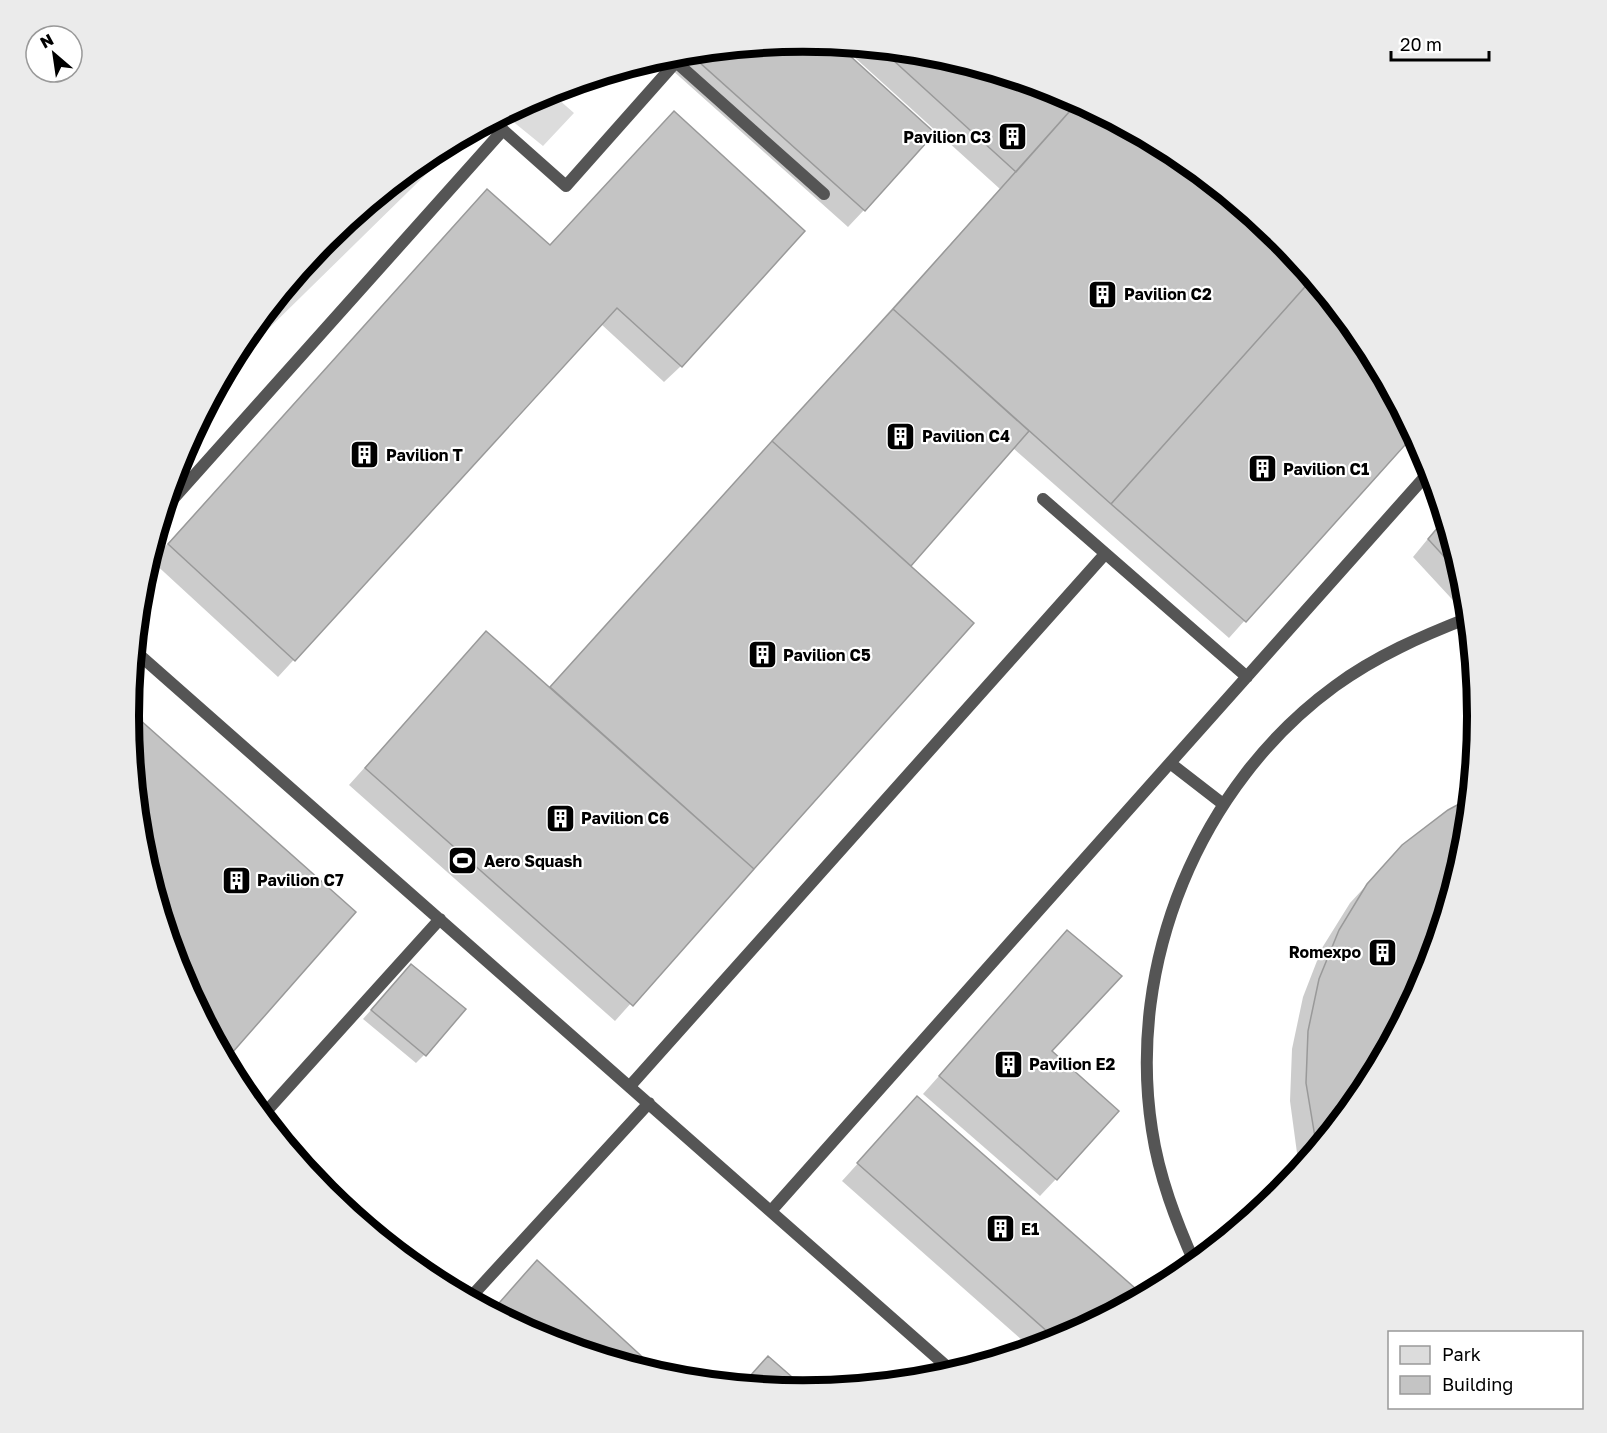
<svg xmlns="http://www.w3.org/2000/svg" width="1607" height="1433" viewBox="0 0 1607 1433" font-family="'Golos Text',sans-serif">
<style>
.green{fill:#dcdcdc}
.shadow{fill:#0003}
.building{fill:#c4c4c4;stroke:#999;stroke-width:1.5}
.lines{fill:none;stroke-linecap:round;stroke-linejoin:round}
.service{stroke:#555;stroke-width:12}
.labels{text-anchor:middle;stroke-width:4.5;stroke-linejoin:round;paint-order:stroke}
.poi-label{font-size:16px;font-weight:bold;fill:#000;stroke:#fff;text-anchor:start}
.rim{fill:none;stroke:#000;stroke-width:8}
</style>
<rect width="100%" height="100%" fill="#fff"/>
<path class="green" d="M 550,92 L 574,113 L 543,146 L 505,115 Z
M 464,137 L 250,347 L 244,340 L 327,239 L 429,155 Z"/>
<path class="shadow" d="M 804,42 L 835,45 L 864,210 L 848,227 L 662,61 L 672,55 Z
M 842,46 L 935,55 L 1062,93 L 1281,240 L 1365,342 L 1413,433 L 1229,638 L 1013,448 L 909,566 L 972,623 L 615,1021 L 349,785 L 470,650 L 549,688 L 1000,189 Z
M 674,113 L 681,366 L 664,382 L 601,324 L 278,677 L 152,561 L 471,208 L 549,247 Z
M 1445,518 L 1465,585 L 1467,605 L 1462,610 L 1413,557 Z
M 129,713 L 354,913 L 225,1058 L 180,974 L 142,848 Z
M 1470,800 L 1465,848 L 1427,975 L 1364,1092 L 1301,1168 L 1297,1153 L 1290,1101 L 1292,1049 L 1303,997 L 1322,948 L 1350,903 L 1386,864 Z
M 1067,932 L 1050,1051 L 1056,1179 L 1040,1196 L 923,1094 Z
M 403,974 L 424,1055 L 416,1063 L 363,1019 Z
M 917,1098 L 1142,1296 L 1061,1340 L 1032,1349 L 842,1181 Z"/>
<path class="building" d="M 804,42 L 838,45 L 935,133 L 865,211 L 689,53 Z
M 882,50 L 935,55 L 1062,93 L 1078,102 L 1016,172 Z
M 1078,102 L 1179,156 L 1281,240 L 1312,279 L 1111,504 L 893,309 Z
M 674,111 L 805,231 L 682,367 L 617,308 L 295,661 L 168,544 L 487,189 L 550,245 Z
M 1312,279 L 1365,342 L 1414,435 L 1246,622 L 1111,504 Z
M 893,309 L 1029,431 L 911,566 L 772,441 Z
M 772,441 L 974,623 L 754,869 L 550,687 Z
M 1445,519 L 1462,576 L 1428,539 Z
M 486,631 L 754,869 L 633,1006 L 365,768 Z
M 130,711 L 356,912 L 232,1053 L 214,1037 L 180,974 L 142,848 Z
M 1470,798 L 1465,848 L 1427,975 L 1364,1092 L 1317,1149 L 1306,1083 L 1308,1031 L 1319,979 L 1339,930 L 1367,884 L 1402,845 L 1448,810 Z
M 1067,930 L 1122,976 L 1052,1051 L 1119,1111 L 1057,1180 L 939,1076 Z
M 411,964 L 466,1009 L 426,1056 L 371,1010 Z
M 917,1096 L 1144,1296 L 1058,1341 L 857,1163 Z
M 537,1260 L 662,1375 L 545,1340 L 492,1311 Z
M 768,1356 L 808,1391 L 742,1385 Z"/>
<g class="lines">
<path class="service" d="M 1043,499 L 1247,677
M 166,507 L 503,130 L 566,186 L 676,62 L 824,194
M 135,651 L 953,1372
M 1170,763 L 1223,804
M 630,1086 L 1105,554
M 263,1115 L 440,919
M 771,1211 L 1430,471
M 1195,1264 C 1176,1221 1159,1177 1152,1130 C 1126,964 1199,785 1335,686 C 1376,656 1422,636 1468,618
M 469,1299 L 649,1103"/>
</g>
<defs>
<symbol id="building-square" viewBox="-11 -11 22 22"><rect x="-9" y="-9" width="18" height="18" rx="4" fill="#000" stroke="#fff"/><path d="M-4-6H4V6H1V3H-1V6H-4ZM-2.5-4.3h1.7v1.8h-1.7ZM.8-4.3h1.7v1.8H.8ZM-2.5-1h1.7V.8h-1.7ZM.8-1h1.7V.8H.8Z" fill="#fff"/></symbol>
<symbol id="stadium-square" viewBox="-11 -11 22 22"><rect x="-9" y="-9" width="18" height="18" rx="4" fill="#000" stroke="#fff"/><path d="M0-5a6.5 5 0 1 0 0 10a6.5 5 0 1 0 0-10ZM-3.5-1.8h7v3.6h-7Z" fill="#fff"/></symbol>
</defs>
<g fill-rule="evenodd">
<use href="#building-square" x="996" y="120" width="33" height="33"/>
<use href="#building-square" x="1086" y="278" width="33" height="33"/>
<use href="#building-square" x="884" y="420" width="33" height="33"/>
<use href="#building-square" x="348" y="438" width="33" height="33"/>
<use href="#building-square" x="1246" y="452" width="33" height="33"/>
<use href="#building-square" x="746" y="638" width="33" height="33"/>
<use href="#building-square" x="544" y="802" width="33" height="33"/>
<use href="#stadium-square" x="446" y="844" width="33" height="33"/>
<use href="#building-square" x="220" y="864" width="33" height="33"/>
<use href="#building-square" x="1366" y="936" width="33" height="33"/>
<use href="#building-square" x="992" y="1048" width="33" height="33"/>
<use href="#building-square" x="984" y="1212" width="33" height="33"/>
</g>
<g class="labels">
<g class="poi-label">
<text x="991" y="143" text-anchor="end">Pavilion C3</text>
<text x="1124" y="300">Pavilion C2</text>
<text x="922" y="442">Pavilion C4</text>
<text x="386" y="461">Pavilion T</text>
<text x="1283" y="475">Pavilion C1</text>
<text x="783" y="661">Pavilion C5</text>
<text x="581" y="824">Pavilion C6</text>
<text x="484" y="867">Aero Squash</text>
<text x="257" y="886">Pavilion C7</text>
<text x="1361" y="958" text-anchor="end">Romexpo</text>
<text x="1029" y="1070">Pavilion E2</text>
<text x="1021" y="1235">E1</text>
</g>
</g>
<path d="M0 0H1607V1433H0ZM139 716a664 664 0 1 1 1328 0a664 664 0 1 1-1328 0Z" fill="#ebebeb" fill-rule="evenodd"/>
<path class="rim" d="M139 716a664 664 0 1 1 1328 0a664 664 0 1 1-1328 0Z"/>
<rect x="1388" y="1331" width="195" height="78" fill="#ffffff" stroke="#999999" stroke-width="1.5"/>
<rect x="1400" y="1346" width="30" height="18" fill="#dcdcdc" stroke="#999999" stroke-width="1.5"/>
<text x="1442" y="1361" font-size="18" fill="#000000">Park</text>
<rect x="1400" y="1376" width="30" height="18" fill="#c4c4c4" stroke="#999999" stroke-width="1.5"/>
<text x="1442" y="1391" font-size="18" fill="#000000">Building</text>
<g transform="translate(54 54) rotate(331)"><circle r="28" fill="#ffffff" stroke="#999999" stroke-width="1.5"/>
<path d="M0-4.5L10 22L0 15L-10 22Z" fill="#000000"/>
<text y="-9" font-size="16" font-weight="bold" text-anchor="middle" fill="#000000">N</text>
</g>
<path d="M1391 51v9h98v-9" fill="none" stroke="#000000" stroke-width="3"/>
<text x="1400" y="51" font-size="18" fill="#000000" stroke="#ffffff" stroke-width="4.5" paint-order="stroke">20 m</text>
</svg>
